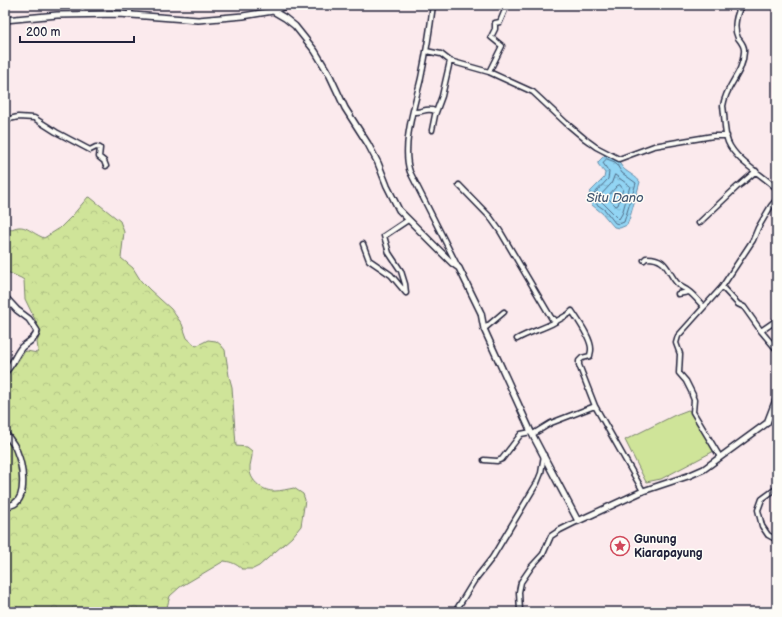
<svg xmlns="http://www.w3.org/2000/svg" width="782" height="617" viewBox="0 0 782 617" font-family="'Balsamiq Sans',sans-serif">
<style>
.green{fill:#cfe499;stroke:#78836a}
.forest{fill:url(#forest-crowns);stroke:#78836a}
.water{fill:url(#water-ripples);stroke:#658daa}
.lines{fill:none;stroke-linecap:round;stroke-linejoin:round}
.shore{stroke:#4f6a85;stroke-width:1}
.minor-casing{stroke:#22223b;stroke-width:7}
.tertiary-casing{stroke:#22223b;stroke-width:8}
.minor{stroke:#fdfcf7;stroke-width:4}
.tertiary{stroke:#fdfcf7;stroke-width:5}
.labels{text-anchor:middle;stroke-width:3;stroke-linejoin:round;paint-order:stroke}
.poi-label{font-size:12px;font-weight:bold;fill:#22223b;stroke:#fdfcf7;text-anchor:start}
.water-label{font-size:13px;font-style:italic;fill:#445872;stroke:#fdfcf7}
</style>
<defs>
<pattern id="forest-crowns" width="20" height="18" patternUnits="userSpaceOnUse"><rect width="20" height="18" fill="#cfe499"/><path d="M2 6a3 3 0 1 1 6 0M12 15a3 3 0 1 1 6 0" fill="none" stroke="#b1c385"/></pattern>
<pattern id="water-ripples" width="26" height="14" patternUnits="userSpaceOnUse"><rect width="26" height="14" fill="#92d5f4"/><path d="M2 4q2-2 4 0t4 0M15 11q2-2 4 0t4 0" fill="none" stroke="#7eb7d2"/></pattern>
</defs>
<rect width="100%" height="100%" fill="#fbeaed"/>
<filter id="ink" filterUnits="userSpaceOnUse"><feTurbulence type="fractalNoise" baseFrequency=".025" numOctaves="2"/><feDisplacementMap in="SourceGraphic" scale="8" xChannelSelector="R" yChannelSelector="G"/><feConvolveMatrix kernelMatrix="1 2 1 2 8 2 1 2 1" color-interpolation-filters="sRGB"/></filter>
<g filter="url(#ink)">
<path class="green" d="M 688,410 L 690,411 L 714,451 L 661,479 L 646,482 L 625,440 L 675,415 Z"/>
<path class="forest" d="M 88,197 L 91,198 L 120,221 L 124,232 L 121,258 L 133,268 L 141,281 L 150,290 L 171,309 L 182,324 L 187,338 L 196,346 L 208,340 L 216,341 L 221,345 L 225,350 L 229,376 L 232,387 L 236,446 L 247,447 L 252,451 C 253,458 249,464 250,470 C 250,481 264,492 275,491 C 281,491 288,489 294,488 L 303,494 L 305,500 L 301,526 L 292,537 L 259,566 L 253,569 L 242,569 C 236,564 232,562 224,561 L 180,587 L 170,596 L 166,611 L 167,612 L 5,612 L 5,374 L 16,364 L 24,352 L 27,351 L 37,353 L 38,349 L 37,342 L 41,332 L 25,299 L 24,280 L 21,278 L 5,271 L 5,233 C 24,220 27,231 44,238 L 60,228 L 72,216 Z"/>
<path class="water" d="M 606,154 L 619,160 C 621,172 634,173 640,182 L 630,217 L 627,225 L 620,228 L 614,227 L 602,213 L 592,205 L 588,199 L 590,192 L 604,178 L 605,173 L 598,164 L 598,162 Z"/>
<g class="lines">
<path class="shore" d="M 607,159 L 615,162 L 622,173 L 636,183 L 624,222 L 619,224 L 615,223 L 605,210 L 595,203 L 592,198 L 594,194 L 608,179 L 609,172 L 603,163 Z
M 615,175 L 630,186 L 622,214 L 619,219 L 598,198 L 611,184 Z
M 620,185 L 623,189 L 618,205 L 616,206 L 607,197 L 617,186 Z"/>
<defs>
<path id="minor" d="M 130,5 L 130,14
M 433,5 C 430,29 426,54 421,78 C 415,104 401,146 410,172 L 458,267
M 742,5 C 736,14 733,28 738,38 C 741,42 745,46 744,52 C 743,75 726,84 723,106 C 725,117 724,132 728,142 C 736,161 763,175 777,189
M 273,11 L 290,5
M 426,51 L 441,54 L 450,61 L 489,72 L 533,92 L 566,123 L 585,139 L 596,147 L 619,159 L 654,146 L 713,136 L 727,136
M 489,72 L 502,46 L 491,37 L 495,29 L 495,23 L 500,22 L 507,5
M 413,112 C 423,113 426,107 435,111
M 5,120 L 18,117 L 34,118 L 56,132 L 90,150 L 96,147 L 100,148 L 99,157 L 104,161 L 106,166
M 432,130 L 435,115 L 442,96 L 450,61
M 459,185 L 490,217 L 500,231 L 552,319 L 554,319 L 555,322 L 569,314 L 572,311 C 577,319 592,339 591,350 C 591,352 590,354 590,356 L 582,358 L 579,361 L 579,365 L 595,406 L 643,491
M 699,223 L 737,187 L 741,184 L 756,171
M 363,244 L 369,260 L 391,275 L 406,293 L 405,284 L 401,271 L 389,253 L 384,236 L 408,220
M 644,260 L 646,258 C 668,257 667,273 678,284 C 681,288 685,288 688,291 C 694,295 699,302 704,307
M 722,287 L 738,304 L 744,307 L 761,331 L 777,350
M 678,294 L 689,292
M 484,329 L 504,312
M 761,331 L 777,320
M 517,339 C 529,332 543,329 555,322
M 533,434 L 551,423 L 595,406
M 720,457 L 693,412 L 694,400 L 692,395 L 693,395 L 686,381 L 679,373 L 680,354 L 676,343 L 678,336 L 722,287 L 753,240 L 758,228 L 771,206 L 777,199
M 484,460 L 497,461 L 502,459 L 521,434 L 531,432
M 777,488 L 762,499 L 758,510 L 762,526 L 768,535 L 777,540
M 455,612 L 474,581 L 492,558 L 537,483 L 541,473 L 544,455
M 520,612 L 519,592 L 521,582 L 532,566 L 543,554 L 551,536 L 560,530 L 578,521"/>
<path id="tertiary" d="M 5,20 L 57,15 L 119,14 L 198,20 L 243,16 L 273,11 L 285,18 L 295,26 L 315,51 L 330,76 L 345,108 L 368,144 L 378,163 L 387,186 L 399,210 L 452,263 L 459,268 L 481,313 L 484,329 L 531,432 L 578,521 L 643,491 L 688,476 L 704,469 L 767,423 L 777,397
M 777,199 L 777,206
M 5,297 L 17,310 L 29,319 L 37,331 C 36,339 28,342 22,347 C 15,355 13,365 5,372
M 5,433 C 10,439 15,445 17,452 C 22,464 28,496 14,504 C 12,505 8,506 5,506"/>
</defs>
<use href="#minor" class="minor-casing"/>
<use href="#tertiary" class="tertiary-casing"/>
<use href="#minor" class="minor"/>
<use href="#tertiary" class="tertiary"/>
</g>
</g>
<defs>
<symbol id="sight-ring" viewBox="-11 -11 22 22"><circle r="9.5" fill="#fdfcf7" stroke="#d1495b" stroke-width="1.5"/><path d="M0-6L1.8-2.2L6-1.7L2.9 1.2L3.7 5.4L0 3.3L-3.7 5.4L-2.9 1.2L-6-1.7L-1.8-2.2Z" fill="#d1495b"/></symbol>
</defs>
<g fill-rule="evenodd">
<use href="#sight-ring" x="609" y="535" width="22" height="22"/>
</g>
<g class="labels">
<g class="poi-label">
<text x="634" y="543">Gunung<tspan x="634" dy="14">Kiarapayung</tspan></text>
</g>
<g class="water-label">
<text x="615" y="202">Situ Dano</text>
</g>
</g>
<rect width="782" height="617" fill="none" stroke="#fdfcf7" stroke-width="20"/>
<rect x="10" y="10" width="762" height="597" fill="none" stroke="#22223b" stroke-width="1.5" filter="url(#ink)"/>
<path d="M20 36v6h114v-6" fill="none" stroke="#22223b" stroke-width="2"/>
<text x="26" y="36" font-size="12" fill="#22223b" stroke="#fdfcf7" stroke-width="3" paint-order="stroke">200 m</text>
</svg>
